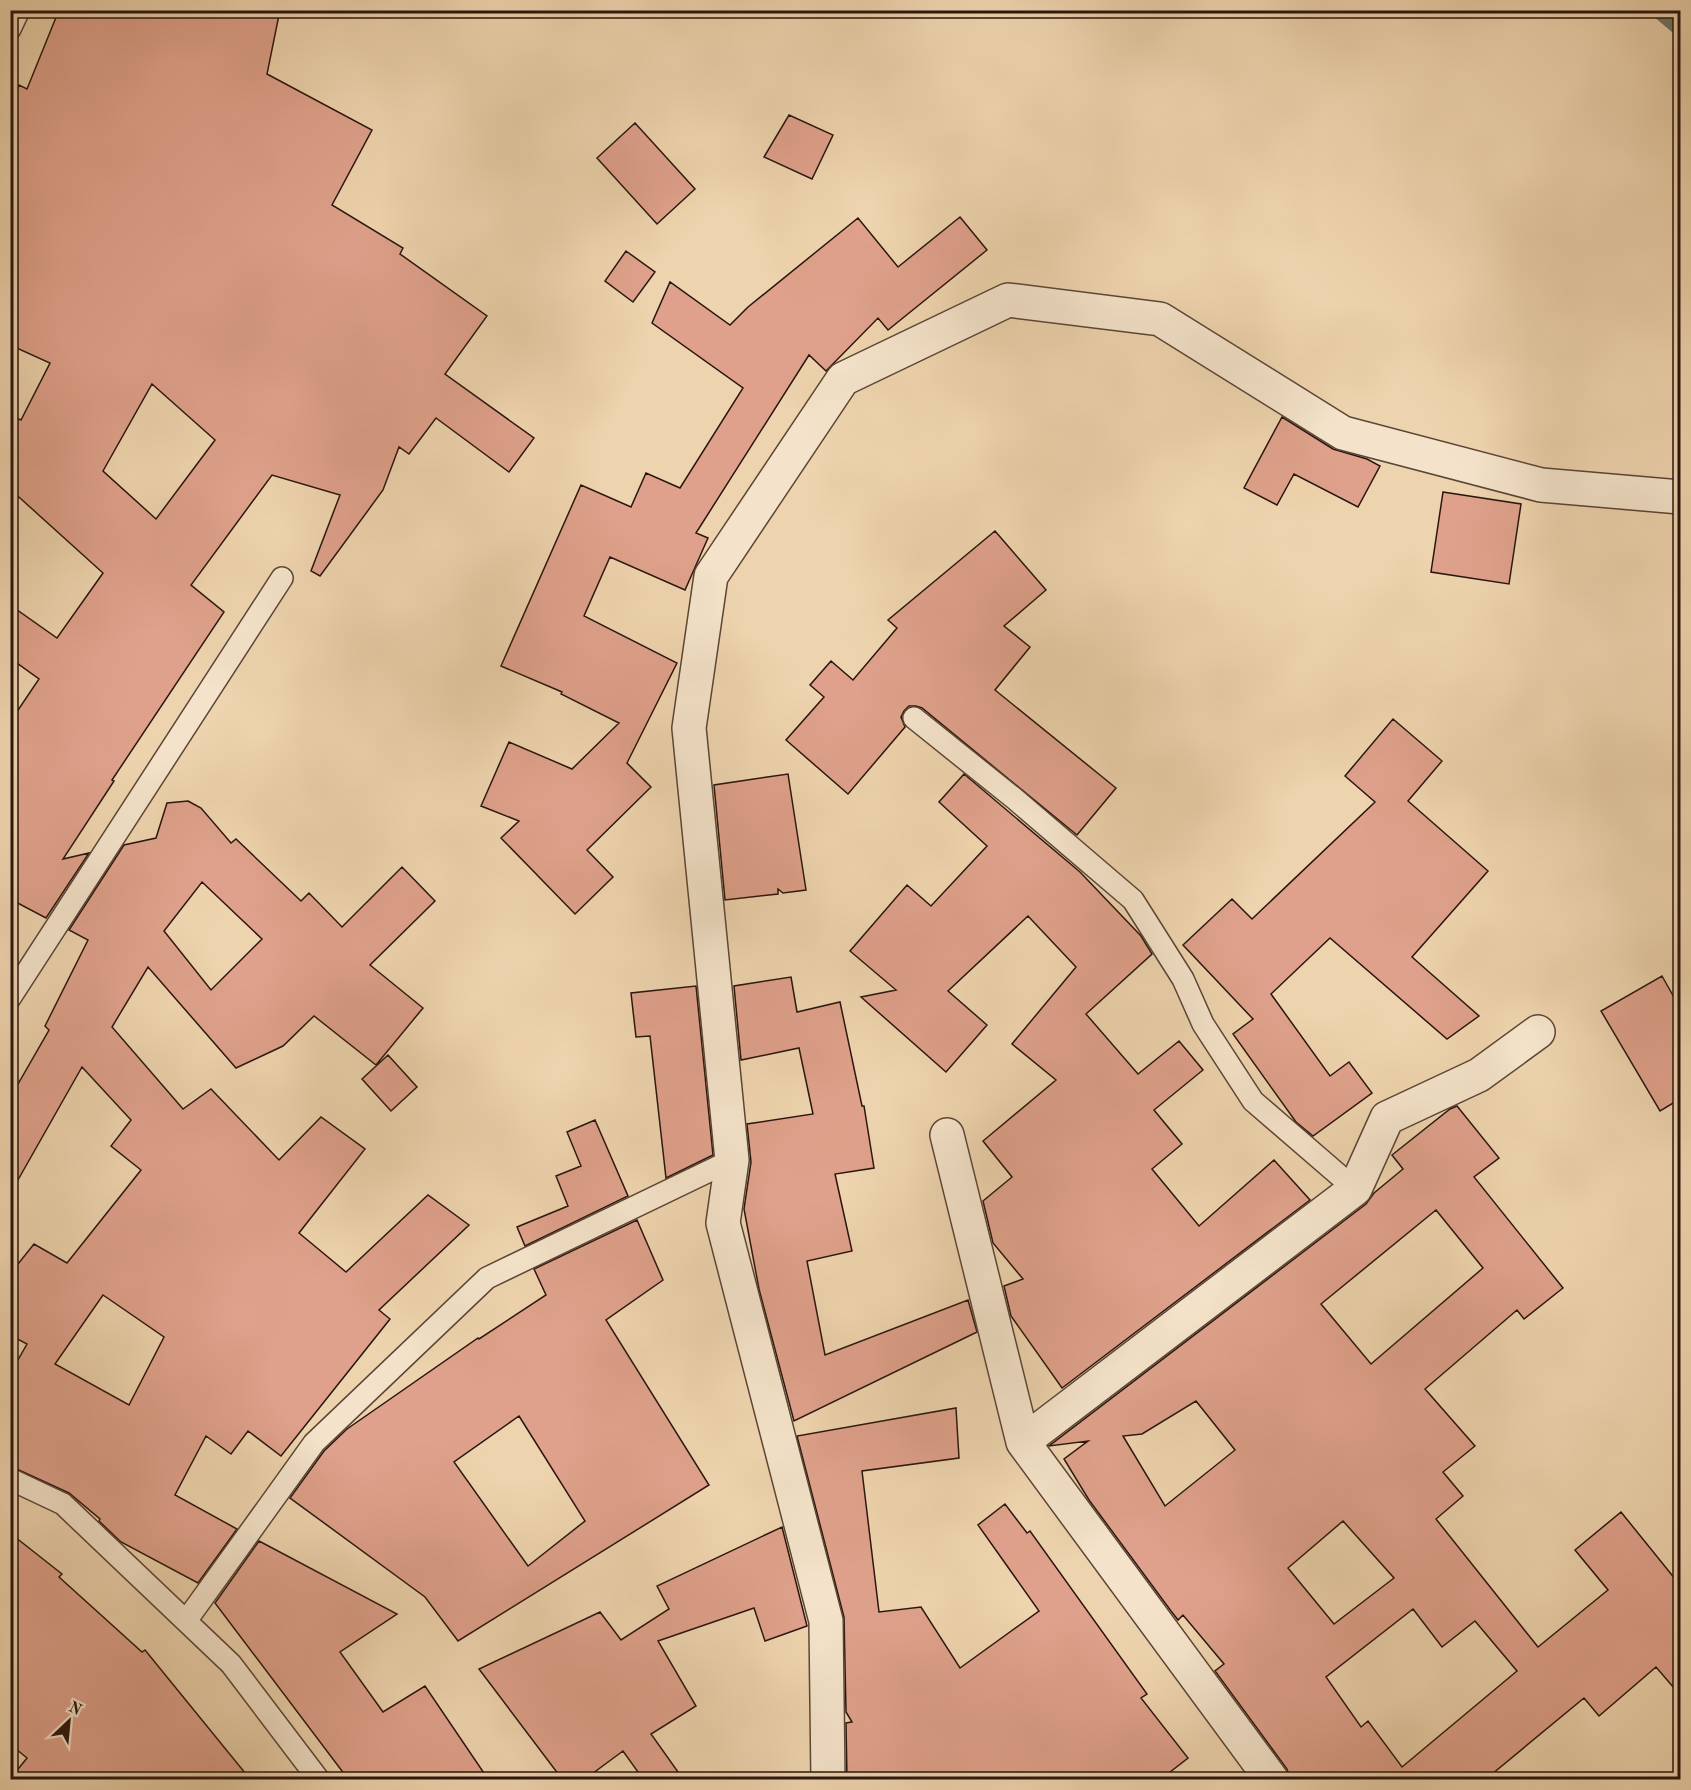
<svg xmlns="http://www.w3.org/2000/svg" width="1691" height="1790" viewBox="0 0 1691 1790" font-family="'Old Standard TT',serif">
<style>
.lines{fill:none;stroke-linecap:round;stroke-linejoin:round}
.stream{stroke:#6d776d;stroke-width:12}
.building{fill:#dfa18b;stroke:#2a150e;stroke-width:1.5;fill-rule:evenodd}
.service-casing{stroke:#5b4536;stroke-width:24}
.minor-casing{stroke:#5b4536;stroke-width:36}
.service{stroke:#f4e3ca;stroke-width:21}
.minor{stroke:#f4e3ca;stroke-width:33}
</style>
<rect width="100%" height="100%" fill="#eed4ae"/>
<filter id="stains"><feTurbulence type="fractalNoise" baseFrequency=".00333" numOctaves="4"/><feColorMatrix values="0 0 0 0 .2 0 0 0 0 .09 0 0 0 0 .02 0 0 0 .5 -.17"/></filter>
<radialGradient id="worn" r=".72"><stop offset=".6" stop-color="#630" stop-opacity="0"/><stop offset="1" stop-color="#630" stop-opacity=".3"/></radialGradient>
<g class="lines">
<path class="stream" d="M 1655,10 L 1680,31"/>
</g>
<path class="building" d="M 59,10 L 280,10 L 267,74 L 372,130 L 332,205 L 403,248 L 400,254 L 487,316 L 445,374 L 534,438 L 509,472 L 436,418 L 409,454 L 399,447 L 383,490 L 320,576 L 311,571 L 340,495 L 272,475 L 191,585 L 224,612 L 112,780 L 114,781 L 63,859 L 89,853 L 46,918 L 10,899 L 10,722 L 39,679 L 10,658 L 10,605 L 57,638 L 103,573 L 10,489 L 10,415 L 21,420 L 50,363 L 10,345 L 10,104 L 19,85 L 27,89 ZM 152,384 L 215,440 L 156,519 L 103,471 Z
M 789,115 L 833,135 L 812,179 L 764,157 Z
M 635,123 L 695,189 L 657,224 L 597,158 Z
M 960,217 L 987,250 L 888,330 L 878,318 L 826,371 L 809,355 L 696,533 L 708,538 L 685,590 L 610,557 L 584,616 L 677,663 L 627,763 L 651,787 L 587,850 L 613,877 L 575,914 L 501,838 L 519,821 L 481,806 L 509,742 L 572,769 L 619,723 L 561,694 L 562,692 L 501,666 L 581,485 L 631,507 L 646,473 L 680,488 L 743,388 L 652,323 L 670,282 L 730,325 L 748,307 L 858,218 L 898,267 Z
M 626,251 L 655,272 L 633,302 L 605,281 Z
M 1282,417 L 1333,449 L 1367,459 L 1380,466 L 1358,507 L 1294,474 L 1277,505 L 1244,488 Z
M 1443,492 L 1521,504 L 1509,584 L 1431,572 Z
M 995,531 L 1046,590 L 1004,626 L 1030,647 L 995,690 L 1116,788 L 1077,835 L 922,708 L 916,706 L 909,706 L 904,711 L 901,717 L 905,727 L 848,794 L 786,740 L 824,697 L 810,685 L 831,661 L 853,680 L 897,628 L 888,620 Z
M 1393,719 L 1442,761 L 1408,801 L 1488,871 L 1412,957 L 1479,1016 L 1447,1039 L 1330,938 L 1271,994 L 1330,1076 L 1349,1062 L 1372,1093 L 1313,1136 L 1296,1122 L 1233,1034 L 1253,1019 L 1183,945 L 1232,899 L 1252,919 L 1375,802 L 1345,776 Z
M 788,774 L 806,890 L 783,893 L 778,889 L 778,894 L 725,900 L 714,785 Z
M 964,774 L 1080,872 L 1141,936 L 1152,954 L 1086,1014 L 1138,1074 L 1179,1041 L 1203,1070 L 1154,1110 L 1182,1144 L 1152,1169 L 1199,1226 L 1274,1160 L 1310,1200 L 1062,1388 L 1011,1316 L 1004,1286 L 1023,1279 L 993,1243 L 983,1201 L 1012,1177 L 983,1141 L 1056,1080 L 1012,1044 L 1076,967 L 1028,916 L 948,991 L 987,1025 L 946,1072 L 861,997 L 896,990 L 850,951 L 907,885 L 931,906 L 987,846 L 939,802 Z
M 188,801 L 201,808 L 231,843 L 236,839 L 301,901 L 309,893 L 342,927 L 402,867 L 435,901 L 370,965 L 423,1008 L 376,1065 L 314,1016 L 283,1046 L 236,1068 L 148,967 L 112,1027 L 183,1109 L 211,1089 L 279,1160 L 321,1117 L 365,1149 L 299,1233 L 346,1272 L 428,1195 L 469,1225 L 379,1310 L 390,1319 L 281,1456 L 248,1431 L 231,1454 L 206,1436 L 175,1495 L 237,1529 L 198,1583 L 121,1542 L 99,1521 L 100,1519 L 69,1493 L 10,1466 L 10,1374 L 27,1344 L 10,1335 L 10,1274 L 34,1244 L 67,1263 L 141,1170 L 111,1146 L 131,1120 L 82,1067 L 10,1194 L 10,1098 L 49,1030 L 45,1026 L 88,940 L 69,930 L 124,845 L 156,838 L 167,803 ZM 202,882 L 262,939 L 211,990 L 164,931 ZM 103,1295 L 164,1337 L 129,1405 L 55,1364 Z
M 1662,976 L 1680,1008 L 1680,1099 L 1660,1111 L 1601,1011 Z
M 791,977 L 797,1012 L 840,1002 L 862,1106 L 864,1106 L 874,1168 L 835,1174 L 852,1251 L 807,1261 L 825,1355 L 968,1300 L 977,1332 L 794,1421 L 759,1289 L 744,1209 L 751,1162 L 747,1124 L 813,1114 L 799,1048 L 741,1060 L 734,986 Z
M 696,986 L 713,1155 L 666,1178 L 650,1036 L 636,1037 L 631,993 Z
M 388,1055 L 417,1087 L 391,1111 L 362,1079 Z
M 1457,1106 L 1499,1158 L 1474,1177 L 1563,1288 L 1524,1319 L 1517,1310 L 1425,1389 L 1475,1446 L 1443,1472 L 1463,1496 L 1436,1519 L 1538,1647 L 1608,1590 L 1575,1550 L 1621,1512 L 1680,1585 L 1680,1695 L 1656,1667 L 1599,1716 L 1584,1698 L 1486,1779 L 1290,1779 L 1287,1769 L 1215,1671 L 1224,1664 L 1183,1615 L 1178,1620 L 1171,1611 L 1089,1500 L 1064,1459 L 1088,1441 L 1049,1446 L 1366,1204 L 1374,1193 L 1403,1169 L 1392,1155 L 1450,1109 ZM 1436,1210 L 1483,1268 L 1371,1364 L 1321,1304 ZM 1196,1401 L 1235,1450 L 1165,1506 L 1123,1436 L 1142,1434 ZM 1343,1521 L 1394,1578 L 1334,1624 L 1288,1568 ZM 1413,1609 L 1442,1647 L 1475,1621 L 1517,1671 L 1402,1767 L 1368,1721 L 1361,1727 L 1326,1677 Z
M 595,1120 L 628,1196 L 525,1246 L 517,1227 L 568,1206 L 556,1176 L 581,1166 L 567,1132 Z
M 637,1220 L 663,1280 L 606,1320 L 709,1485 L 458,1641 L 425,1597 L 290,1498 L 324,1451 L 347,1429 L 478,1338 L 479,1339 L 546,1295 L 534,1269 ZM 519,1416 L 585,1521 L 528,1566 L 454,1462 Z
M 956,1408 L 959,1458 L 862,1471 L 879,1612 L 921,1607 L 960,1668 L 1039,1611 L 978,1525 L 1005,1504 L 1027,1533 L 1030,1531 L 1147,1694 L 1141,1698 L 1188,1758 L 1161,1779 L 847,1779 L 846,1723 L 852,1722 L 846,1712 L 844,1617 L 797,1436 Z
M 782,1527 L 807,1626 L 765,1641 L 754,1608 L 658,1641 L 696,1706 L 651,1734 L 683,1779 L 643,1779 L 623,1751 L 585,1779 L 562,1779 L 479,1669 L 600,1612 L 621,1640 L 669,1609 L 657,1586 Z
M 10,1533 L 62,1574 L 59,1577 L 142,1652 L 145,1650 L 250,1779 L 10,1779 L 27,1758 L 10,1744 Z
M 259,1541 L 397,1614 L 340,1652 L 383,1712 L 425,1686 L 488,1779 L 348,1779 L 215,1603 Z"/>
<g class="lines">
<defs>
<path id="service" d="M 10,29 L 19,10
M 914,718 L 1015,799 L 1133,900 L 1183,979 L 1203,1024 L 1253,1101 L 1355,1189
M 10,998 L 282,578
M 10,1479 L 63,1504 L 231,1664 L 319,1780
M 186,1621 L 314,1443 L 487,1278 L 732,1160"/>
<path id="minor" d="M 947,1135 L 1023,1442
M 828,1780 L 826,1621 L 723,1223 L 732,1160 L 689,728 L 711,576 L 843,379 L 1008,300 L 1160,319 L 1343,433 L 1541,485 L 1680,497
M 1272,1780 L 1023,1442 L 1355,1189 L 1387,1118 L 1479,1075 L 1538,1032"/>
</defs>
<use href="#service" class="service-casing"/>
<use href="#minor" class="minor-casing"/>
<use href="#service" class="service"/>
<use href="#minor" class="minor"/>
</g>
<rect width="1691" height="1790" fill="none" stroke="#eed4ae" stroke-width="36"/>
<rect x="12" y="12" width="1667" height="1766" fill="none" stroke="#2a150e" stroke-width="3"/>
<rect x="18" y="18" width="1655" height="1754" fill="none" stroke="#2a150e" stroke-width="1.5"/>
<g transform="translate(69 1721) rotate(26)" stroke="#f4e3ca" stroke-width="4.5" paint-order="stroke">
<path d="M0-4.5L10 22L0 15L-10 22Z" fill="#2a150e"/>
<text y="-9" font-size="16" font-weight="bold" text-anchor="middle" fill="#2a150e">N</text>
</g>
<rect width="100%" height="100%" filter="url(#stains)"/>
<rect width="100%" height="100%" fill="url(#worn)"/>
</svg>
